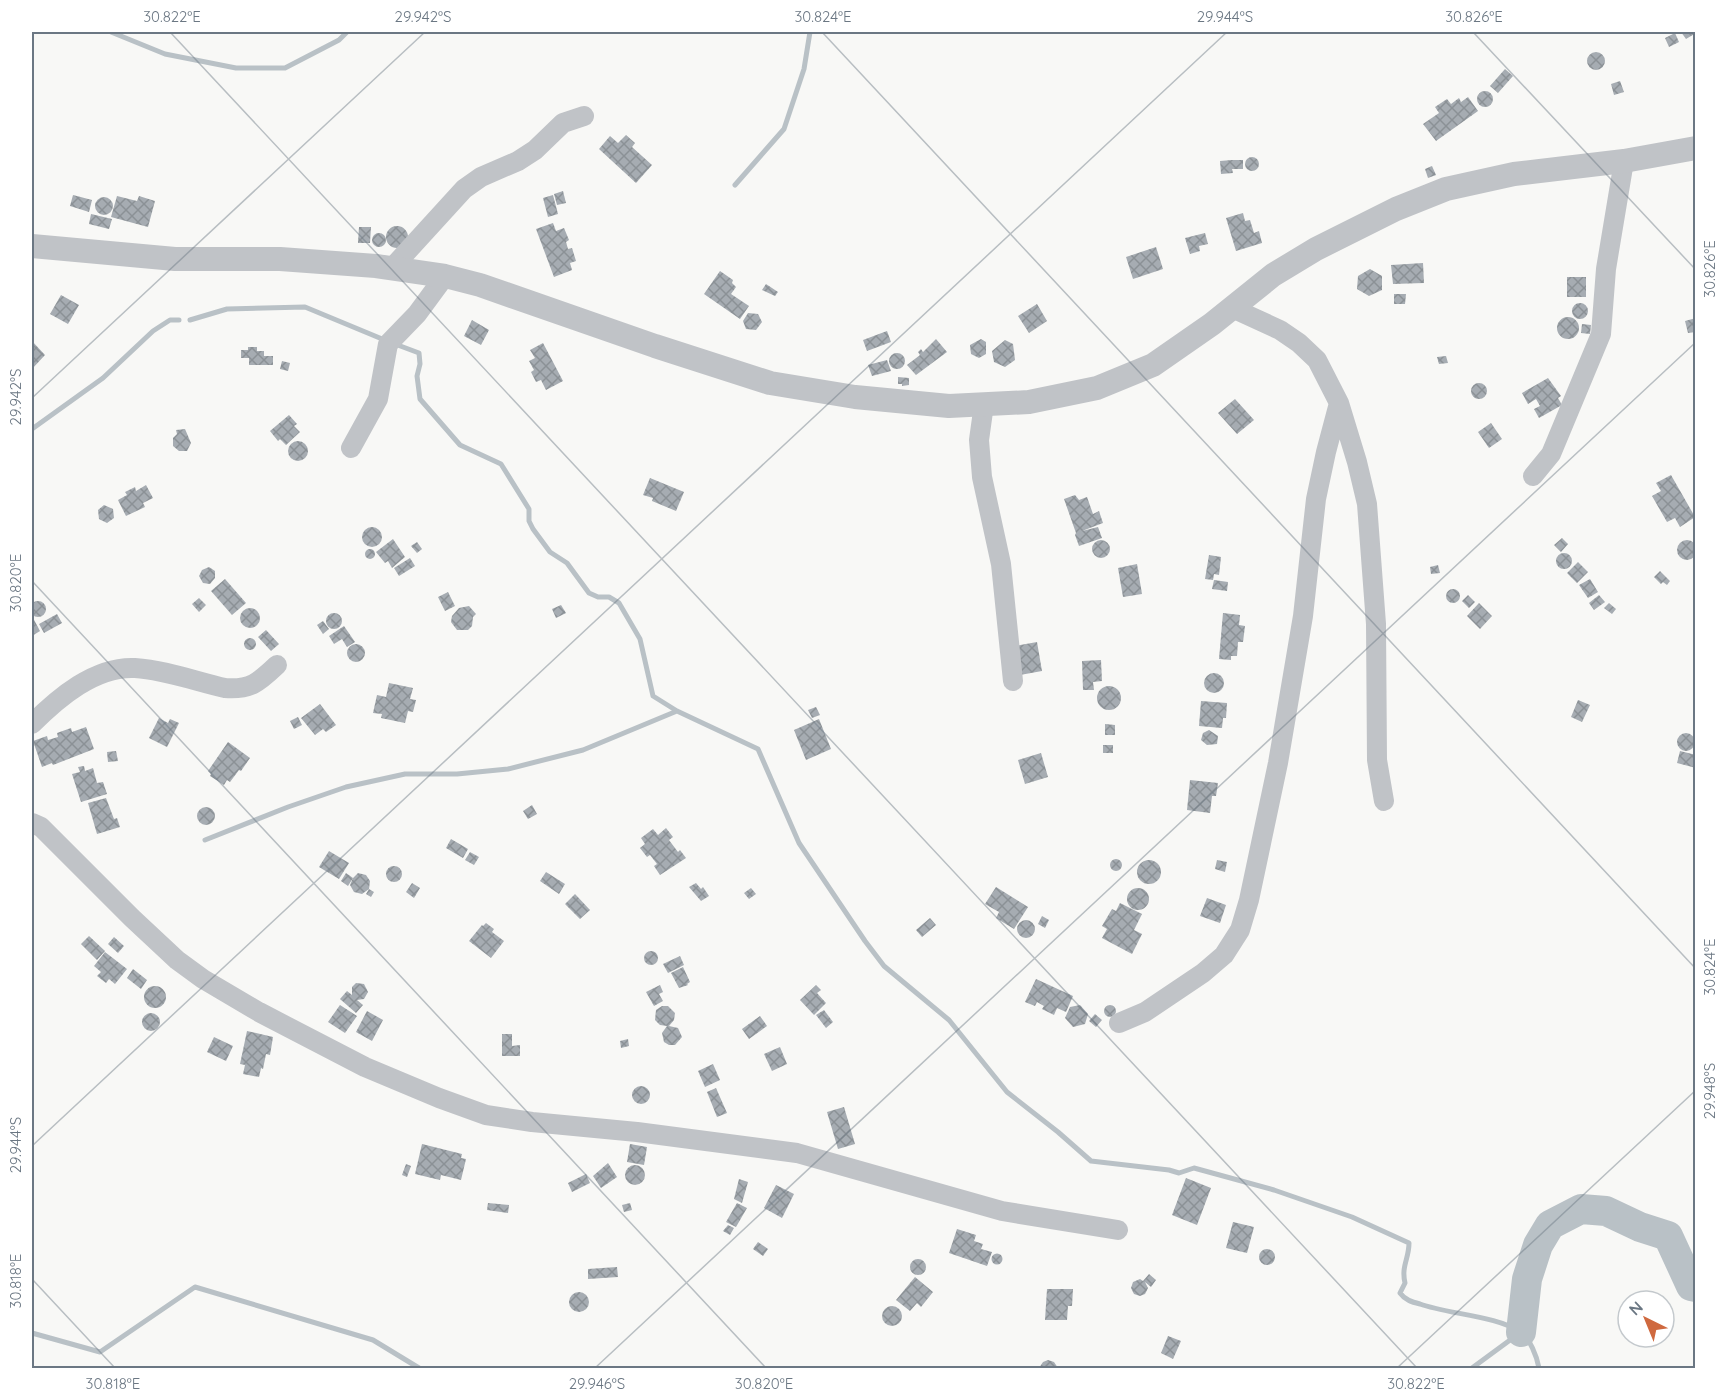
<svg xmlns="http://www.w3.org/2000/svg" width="1727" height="1400" viewBox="0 0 1727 1400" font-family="Quicksand,sans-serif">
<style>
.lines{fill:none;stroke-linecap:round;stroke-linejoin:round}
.stream{stroke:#b9c1c6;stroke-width:5}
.river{stroke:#b9c1c6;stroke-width:30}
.building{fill:url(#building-cross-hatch)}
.minor{stroke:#c0c3c7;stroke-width:20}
.tertiary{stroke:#c0c3c7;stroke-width:24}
.ticks{fill:none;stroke:#6b7783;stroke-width:1.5;stroke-opacity:0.45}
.neatline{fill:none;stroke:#6b7783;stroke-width:2}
.ticks-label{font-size:15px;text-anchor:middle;fill:#6b7783}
</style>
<defs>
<pattern id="building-cross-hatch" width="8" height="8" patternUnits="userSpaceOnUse" patternTransform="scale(1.5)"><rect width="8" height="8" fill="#a6acb2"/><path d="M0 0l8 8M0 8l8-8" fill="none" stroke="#8b9196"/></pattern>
</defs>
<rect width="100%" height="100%" fill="#f8f8f6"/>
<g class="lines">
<path class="stream" d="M 111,32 L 165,54 L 236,68 L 285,68 L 339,40 L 347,32
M 735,185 L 784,129 L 804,69 L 810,32
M 190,320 L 227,309 L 305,307 L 387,341
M 395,344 L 419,353 L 420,364 L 417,376 L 420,399 L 460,445 L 501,464 L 529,509 L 529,521 L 533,529 L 550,552 L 567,563 L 589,593 L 598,597 L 609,597 L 619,603 L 640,639 L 653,696 L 677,711 L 758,749 L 799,843 L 865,941 L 884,966 L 949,1020 L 1007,1092 L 1058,1132 L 1091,1161 L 1169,1170 L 1179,1173 L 1194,1168 L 1274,1190 L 1352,1217 L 1409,1243 C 1409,1259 1401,1266 1405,1283 L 1400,1293 C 1405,1300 1412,1302 1420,1304 C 1447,1314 1498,1316 1520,1332 C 1530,1338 1537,1357 1539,1368
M 32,429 L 103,378 L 153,331 L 170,320 L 179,320
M 205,840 L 288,807 L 346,787 L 405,774 L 457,774 L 508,769 L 583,750 L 677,711
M 32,1333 L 100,1352 L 195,1287 L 373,1340 L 419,1368
M 1472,1368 L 1521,1332"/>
<path class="river" d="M 1521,1332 L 1527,1279 L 1538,1245 L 1550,1225 L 1581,1209 L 1606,1211 L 1640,1227 L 1668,1236 L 1691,1286 L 1696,1287"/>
</g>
<path class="building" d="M 1681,32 L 1696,32 L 1696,33 L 1686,39 Z
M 1675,33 L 1679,42 L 1669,47 L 1665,38 Z
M1587 61a9 9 0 1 1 18 0a9 9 0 1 1-18 0Z
M 1505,69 L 1513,76 L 1498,93 L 1490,86 Z
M 1620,81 L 1624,92 L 1614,95 L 1611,84 Z
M1477 99a8 8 0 1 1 16 0a8 8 0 1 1-16 0Z
M 1468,97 L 1478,111 L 1436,141 L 1423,124 L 1439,113 L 1435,107 L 1447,99 L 1451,104 L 1459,98 L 1461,102 Z
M 626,135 L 635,143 L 632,147 L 652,165 L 636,183 L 599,149 L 610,136 L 618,143 Z
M1245 164a7 7 0 1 1 14 0a7 7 0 1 1-14 0Z
M 1232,160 L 1243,160 L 1243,169 L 1232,169 L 1233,173 L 1221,174 L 1220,161 Z
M 1432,166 L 1436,175 L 1428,178 L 1425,169 Z
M 563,191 L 566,203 L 557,205 L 554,194 Z
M 73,195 L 92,200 L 89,212 L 70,206 Z
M 553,195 L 558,214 L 548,217 L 543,198 Z
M 117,196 L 137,201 L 139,196 L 155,201 L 148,227 L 111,217 Z
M95 206a9 9 0 1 1 18 0a9 9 0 1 1-18 0Z
M 1243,213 L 1245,221 L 1250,220 L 1254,233 L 1259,231 L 1262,243 L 1236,251 L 1226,218 Z
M 91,214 L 112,219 L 109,229 L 89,224 Z
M 553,223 L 556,231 L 564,228 L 569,240 L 566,242 L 568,249 L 572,248 L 576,261 L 570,263 L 572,270 L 554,277 L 536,229 Z
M386 237a11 11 0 1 1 22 0a11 11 0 1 1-22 0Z
M 359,227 L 371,227 L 370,243 L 358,243 Z
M 1205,233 L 1208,244 L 1199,246 L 1200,251 L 1190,254 L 1185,238 Z
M372 240a7 7 0 1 1 14 0a7 7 0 1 1-14 0Z
M 1156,247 L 1163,269 L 1133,279 L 1126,257 Z
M 1423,263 L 1424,283 L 1393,284 L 1391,265 Z
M 1370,269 L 1382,276 L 1382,290 L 1369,296 L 1357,289 L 1358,276 Z
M 720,271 L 733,280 L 732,283 L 736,287 L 731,294 L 749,306 L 740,319 L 704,294 Z
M 1567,277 L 1586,277 L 1586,297 L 1567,297 Z
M 766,284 L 778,292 L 775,296 L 762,290 Z
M 1394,294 L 1406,294 L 1405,304 L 1394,304 Z
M 61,295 L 79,305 L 68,324 L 50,314 Z
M1572 311a8 8 0 1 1 16 0a8 8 0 1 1-16 0Z
M 1037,304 L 1047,321 L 1029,333 L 1018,316 Z
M 748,313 L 758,314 L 762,322 L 756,330 L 746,329 L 743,321 Z
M1557 328a11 11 0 1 1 22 0a11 11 0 1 1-22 0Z
M 1696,318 L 1696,332 L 1688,333 L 1685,321 Z
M 472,320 L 489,330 L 481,345 L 464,336 Z
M 1582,324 L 1591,325 L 1590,334 L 1581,333 Z
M 887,331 L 891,342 L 867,351 L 863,340 Z
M 936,339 L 947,352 L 916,375 L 907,365 L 920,355 L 918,352 L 921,349 L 923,352 Z
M 981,339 L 986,342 L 986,354 L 979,358 L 971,354 L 970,345 Z
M 1005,340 L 1013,344 L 1015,360 L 1005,367 L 994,362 L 992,351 Z
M 32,341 L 45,355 L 32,369 Z
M 543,343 L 563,381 L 546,390 L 541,380 L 536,382 L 531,372 L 534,370 L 529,361 L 535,358 L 530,350 Z
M 248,347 L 257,347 L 257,351 L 264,351 L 264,356 L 273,356 L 273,365 L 249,365 L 249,358 L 241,358 L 241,350 L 248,350 Z
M889 361a8 8 0 1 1 16 0a8 8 0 1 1-16 0Z
M 1446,356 L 1448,363 L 1439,364 L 1437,357 Z
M 887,360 L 891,371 L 872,376 L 868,365 Z
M 282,361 L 290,363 L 288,371 L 280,369 Z
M 898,377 L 909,378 L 909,385 L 902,386 L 902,384 L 898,384 Z
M 1548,378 L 1561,396 L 1558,398 L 1562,405 L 1539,418 L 1534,409 L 1540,406 L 1536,399 L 1528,404 L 1522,393 Z
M1471 391a8 8 0 1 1 16 0a8 8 0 1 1-16 0Z
M 1235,399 L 1254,420 L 1237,434 L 1218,413 Z
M 289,415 L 297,424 L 294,426 L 300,432 L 286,445 L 280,439 L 278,441 L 270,431 Z
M 1491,423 L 1502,439 L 1489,448 L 1478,432 Z
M 185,429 L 191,443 L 187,451 L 179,451 L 173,446 L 173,438 L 177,434 L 176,430 Z
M288 451a10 10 0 1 1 20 0a10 10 0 1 1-20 0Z
M 1671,475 L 1695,517 L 1680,527 L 1675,518 L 1667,522 L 1652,496 L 1661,491 L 1656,483 Z
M 650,478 L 684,492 L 676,511 L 652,501 L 653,498 L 643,495 Z
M 146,485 L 153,498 L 143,503 L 145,507 L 126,516 L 118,500 L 127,495 L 125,492 L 135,487 L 136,491 Z
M 1075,495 L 1079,500 L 1087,497 L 1093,514 L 1099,511 L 1103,523 L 1082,531 L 1098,527 L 1102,538 L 1079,546 L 1075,535 L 1076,533 L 1064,499 Z
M 104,505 L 113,509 L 114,518 L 107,523 L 99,519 L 98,510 Z
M362 537a10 10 0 1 1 20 0a10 10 0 1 1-20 0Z
M 1562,538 L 1568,544 L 1561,552 L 1554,545 Z
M 393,539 L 405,557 L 392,568 L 388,561 L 385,563 L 376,552 Z
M1677 550a10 10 0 1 1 20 0a10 10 0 1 1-20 0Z
M1092 549a9 9 0 1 1 18 0a9 9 0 1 1-18 0Z
M 417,542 L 422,549 L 417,553 L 411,546 Z
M365 554a5 5 0 1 1 10 0a5 5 0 1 1-10 0Z
M1556 561a8 8 0 1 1 16 0a8 8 0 1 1-16 0Z
M 1209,555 L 1221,557 L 1219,575 L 1214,574 L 1213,580 L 1205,579 Z
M 410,558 L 415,566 L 399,576 L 394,568 Z
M 1578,562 L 1588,572 L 1577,583 L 1567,573 Z
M 1137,564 L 1142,594 L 1123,597 L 1118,568 Z
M 1438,565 L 1440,573 L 1431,574 L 1430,567 Z
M 209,567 L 215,571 L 215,578 L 210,584 L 203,583 L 199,576 L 202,570 Z
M 1660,571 L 1670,581 L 1667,585 L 1663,582 L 1661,584 L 1654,577 Z
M 225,579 L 246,603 L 232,615 L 211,591 Z
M 1590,579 L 1598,592 L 1588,598 L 1579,585 Z
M 1214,580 L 1228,582 L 1227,591 L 1212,589 Z
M1446 596a7 7 0 1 1 14 0a7 7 0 1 1-14 0Z
M 448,592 L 455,606 L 445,611 L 438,597 Z
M 1468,595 L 1475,602 L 1469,608 L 1462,601 Z
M 1599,595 L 1605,602 L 1594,610 L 1589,603 Z
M 199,598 L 206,605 L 199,612 L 192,604 Z
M30 609a8 8 0 1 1 16 0a8 8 0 1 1-16 0Z
M 1479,603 L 1492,616 L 1480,629 L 1467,616 Z
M 1609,603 L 1616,609 L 1612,614 L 1604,608 Z
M 561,605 L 566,613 L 556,618 L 552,609 Z
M 469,606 L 476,614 L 473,617 L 472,626 L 468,630 L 457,630 L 451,622 L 452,616 L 459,608 Z
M240 618a10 10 0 1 1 20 0a10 10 0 1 1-20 0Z
M 1223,613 L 1240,615 L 1239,625 L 1245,626 L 1243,642 L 1238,642 L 1237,656 L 1231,656 L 1231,660 L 1219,659 Z
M326 621a8 8 0 1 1 16 0a8 8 0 1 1-16 0Z
M 57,614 L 62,623 L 44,633 L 39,624 Z
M 32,616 L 40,631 L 32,636 Z
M 323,621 L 329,629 L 323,634 L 317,625 Z
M 344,626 L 355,642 L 347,647 L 342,639 L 334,644 L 329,636 Z
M 266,630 L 279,644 L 271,651 L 258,637 Z
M244 644a6 6 0 1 1 12 0a6 6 0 1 1-12 0Z
M 1037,642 L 1042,671 L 1020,675 L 1015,646 Z
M347 653a9 9 0 1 1 18 0a9 9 0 1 1-18 0Z
M 1101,660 L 1102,681 L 1093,682 L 1094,690 L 1083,690 L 1082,661 Z
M1204 683a10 10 0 1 1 20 0a10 10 0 1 1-20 0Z
M 389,683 L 413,688 L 410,699 L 416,700 L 413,712 L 408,711 L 405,723 L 381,718 L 382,714 L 373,713 L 377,695 L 386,697 Z
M1097 698a12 12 0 1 1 24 0a12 12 0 1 1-24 0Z
M 1578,700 L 1590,705 L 1582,722 L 1571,717 Z
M 1201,701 L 1227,703 L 1226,718 L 1223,718 L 1222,728 L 1199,726 Z
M 320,704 L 336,725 L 326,732 L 323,729 L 315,735 L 301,718 Z
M 816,707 L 820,715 L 812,718 L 808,710 Z
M 298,717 L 302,725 L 294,729 L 290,721 Z
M 159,718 L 168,723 L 170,719 L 179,723 L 167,747 L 149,738 Z
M 819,719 L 831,749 L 806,760 L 794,730 Z
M 1105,724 L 1115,725 L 1115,735 L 1105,735 Z
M 86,727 L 94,749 L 53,765 L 52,763 L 42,767 L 33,741 L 47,736 L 48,740 L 58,737 L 57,733 L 71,728 L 72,732 Z
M 1209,730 L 1218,736 L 1217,744 L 1207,745 L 1201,740 L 1203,733 Z
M1677 742a9 9 0 1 1 18 0a9 9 0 1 1-18 0Z
M 228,742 L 250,758 L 241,771 L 239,770 L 230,782 L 227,780 L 224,785 L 210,776 L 211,774 L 208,771 Z
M 1103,745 L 1113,745 L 1113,753 L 1103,753 Z
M 116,751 L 118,761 L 108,762 L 107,752 Z
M 1680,751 L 1696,755 L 1696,768 L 1677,763 Z
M 1041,753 L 1048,777 L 1025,784 L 1018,760 Z
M 84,766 L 85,771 L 93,768 L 97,783 L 103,782 L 107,794 L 81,802 L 72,774 L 80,772 L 78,767 Z
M 1190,780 L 1218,783 L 1216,796 L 1212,796 L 1210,813 L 1187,810 Z
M 106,798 L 114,819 L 117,818 L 120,827 L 97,834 L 88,803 Z
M 532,805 L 537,814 L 528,819 L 523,811 Z
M197 816a9 9 0 1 1 18 0a9 9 0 1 1-18 0Z
M 666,828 L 673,837 L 669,840 L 678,852 L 680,850 L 686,858 L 660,875 L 654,866 L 657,864 L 650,855 L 647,857 L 640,848 L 645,844 L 641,838 L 653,829 L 658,835 Z
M 451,839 L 468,849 L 463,858 L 446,848 Z
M 329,851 L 349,863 L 339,879 L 319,867 Z
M 470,852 L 479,857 L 474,865 L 465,860 Z
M1110 865a6 6 0 1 1 12 0a6 6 0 1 1-12 0Z
M 1217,860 L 1227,862 L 1225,872 L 1215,869 Z
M1137 872a12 12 0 1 1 24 0a12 12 0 1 1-24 0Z
M386 874a8 8 0 1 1 16 0a8 8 0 1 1-16 0Z
M 546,872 L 565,884 L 559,894 L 540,881 Z
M 346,873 L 353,878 L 348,886 L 341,881 Z
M 358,873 L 366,875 L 370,881 L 369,889 L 374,892 L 371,897 L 366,894 L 369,889 L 362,894 L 354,892 L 350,885 L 353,878 Z
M 412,883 L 420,888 L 414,898 L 406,892 Z
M 696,883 L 701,889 L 703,887 L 709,896 L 701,901 L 689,887 Z
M 996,887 L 1028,907 L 1014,929 L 996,918 L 999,912 L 985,904 Z
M 751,888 L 756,894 L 749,899 L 744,893 Z
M1127 899a11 11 0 1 1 22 0a11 11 0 1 1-22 0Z
M 575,894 L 590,910 L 580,919 L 565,904 Z
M 1207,898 L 1226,905 L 1220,923 L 1200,916 Z
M 1120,903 L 1142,914 L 1134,930 L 1142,934 L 1132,954 L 1102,938 L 1107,929 L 1102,926 L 1112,909 L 1116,911 Z
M 1042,916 L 1049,920 L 1045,928 L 1038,924 Z
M 930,918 L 936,925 L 922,937 L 916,930 Z
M1017 929a9 9 0 1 1 18 0a9 9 0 1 1-18 0Z
M 486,923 L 494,929 L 492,932 L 504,941 L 491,958 L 469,941 L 482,925 L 483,926 Z
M 89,936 L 105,951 L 97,960 L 81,944 Z
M 114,937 L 124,946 L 118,953 L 108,944 Z
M644 958a7 7 0 1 1 14 0a7 7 0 1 1-14 0Z
M 105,952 L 127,969 L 115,984 L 109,979 L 106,983 L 97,976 L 101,972 L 94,966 Z
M 680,956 L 684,965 L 668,973 L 663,964 Z
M 683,967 L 690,982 L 687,984 L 688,985 L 679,988 L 671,973 Z
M 133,969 L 147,980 L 141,989 L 127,978 Z
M 1036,979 L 1073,996 L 1066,1012 L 1057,1008 L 1054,1015 L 1042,1009 L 1044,1006 L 1037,1002 L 1035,1006 L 1025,1002 Z
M 356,983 L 364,984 L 368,992 L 364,999 L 357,1000 L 363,1005 L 356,1013 L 340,999 L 347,991 L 352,995 L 352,987 Z
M 660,985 L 663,992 L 659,994 L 663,1001 L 654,1006 L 646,992 Z
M 816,985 L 821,990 L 817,993 L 826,1003 L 814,1015 L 800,1000 Z
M144 997a11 11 0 1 1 22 0a11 11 0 1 1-22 0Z
M1104 1011a6 6 0 1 1 12 0a6 6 0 1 1-12 0Z
M 340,1005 L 357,1016 L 345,1033 L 328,1022 Z
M 1080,1005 L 1088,1014 L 1085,1024 L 1073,1027 L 1065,1018 L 1070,1007 Z
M 662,1006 L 668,1006 L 675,1013 L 674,1020 L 669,1026 L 678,1028 L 682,1037 L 675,1045 L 669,1045 L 664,1042 L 662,1033 L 667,1026 L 660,1025 L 655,1020 L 656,1010 Z
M 824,1010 L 833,1022 L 826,1028 L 816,1015 Z
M 367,1011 L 383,1020 L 372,1041 L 356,1032 Z
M142 1022a9 9 0 1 1 18 0a9 9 0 1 1-18 0Z
M 1095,1014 L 1102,1020 L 1096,1027 L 1089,1021 Z
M 760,1016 L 767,1026 L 749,1039 L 742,1029 Z
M 247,1031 L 273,1037 L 270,1055 L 266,1054 L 263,1069 L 261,1068 L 259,1077 L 243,1074 L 245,1065 L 240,1064 Z
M 502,1034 L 512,1034 L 512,1046 L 520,1045 L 520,1056 L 502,1056 Z
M 214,1037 L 233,1046 L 226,1061 L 207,1052 Z
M 628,1039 L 629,1046 L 621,1048 L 620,1041 Z
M 780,1047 L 787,1064 L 772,1071 L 764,1054 Z
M 713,1064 L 720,1080 L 705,1087 L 698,1071 Z
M632 1095a9 9 0 1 1 18 0a9 9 0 1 1-18 0Z
M 716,1088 L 727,1113 L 717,1117 L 707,1092 Z
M 844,1107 L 855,1144 L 838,1149 L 827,1112 Z
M 422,1144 L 462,1154 L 461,1158 L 466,1159 L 461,1180 L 441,1175 L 440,1180 L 415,1174 Z
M 630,1144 L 647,1147 L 644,1165 L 627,1162 Z
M 608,1163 L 617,1177 L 601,1188 L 593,1176 Z
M 406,1164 L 411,1166 L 407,1177 L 402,1175 Z
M625 1175a10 10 0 1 1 20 0a10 10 0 1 1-20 0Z
M 586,1174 L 590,1183 L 572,1192 L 568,1183 Z
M 1186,1178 L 1211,1188 L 1197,1225 L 1172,1215 Z
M 739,1179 L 748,1182 L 742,1203 L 734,1199 Z
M 776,1185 L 794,1194 L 782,1218 L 764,1208 Z
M 488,1203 L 509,1205 L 508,1213 L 487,1210 Z
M 630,1203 L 632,1210 L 624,1212 L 622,1205 Z
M 737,1203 L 747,1208 L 736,1227 L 726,1222 Z
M 1233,1222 L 1254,1227 L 1247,1253 L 1226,1248 Z
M 728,1225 L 734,1228 L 730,1235 L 723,1231 Z
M 957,1229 L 976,1235 L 974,1241 L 983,1244 L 981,1249 L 992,1252 L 987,1266 L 949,1253 Z
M 758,1242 L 768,1249 L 763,1256 L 753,1249 Z
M1259 1257a8 8 0 1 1 16 0a8 8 0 1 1-16 0Z
M991.5 1259a5.5 5.5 0 1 1 11 0a5.5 5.5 0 1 1-11 0Z
M910 1267a8 8 0 1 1 16 0a8 8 0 1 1-16 0Z
M 617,1267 L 618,1277 L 588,1279 L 588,1269 Z
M 1149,1274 L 1156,1280 L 1151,1287 L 1145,1282 L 1148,1288 L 1145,1294 L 1140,1296 L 1134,1294 L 1131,1288 L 1133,1282 L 1140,1279 L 1143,1281 Z
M 915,1277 L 933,1292 L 921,1307 L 917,1303 L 910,1311 L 896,1300 Z
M 1047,1289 L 1073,1289 L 1072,1306 L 1068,1306 L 1067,1320 L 1045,1320 Z
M569 1302a10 10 0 1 1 20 0a10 10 0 1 1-20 0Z
M882 1316a10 10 0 1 1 20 0a10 10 0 1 1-20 0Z
M 1168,1336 L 1181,1341 L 1173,1359 L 1161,1353 Z
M 1048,1360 L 1054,1362 L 1058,1368 L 1039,1368 L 1043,1362 Z"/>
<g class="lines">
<path class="minor" d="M 391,269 L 464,189 L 481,177 L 518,161 L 535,150 L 563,123 L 584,116
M 1232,308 L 1280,330 L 1299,343 L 1317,360 L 1339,403 L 1357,462 L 1367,504 L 1376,624 L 1377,760 L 1384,801
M 984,404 L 979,440 L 982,477 L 1001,564 L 1013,681
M 351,448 L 378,399 L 388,344 L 417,314 L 445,276
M 1533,476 L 1551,454 L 1601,334 L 1606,269 L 1624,161
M 32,724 C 58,698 95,666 135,668 C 165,670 195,681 225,688 C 251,690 259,682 277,665
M 32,823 L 41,827 L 132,918 L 177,960 L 203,979 L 259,1012 L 365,1067 L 439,1098 L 486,1115 L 532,1122 L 637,1132 L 797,1153 L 1002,1211 L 1118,1230
M 1119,1023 L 1145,1012 L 1203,973 L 1224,955 L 1240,930 L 1249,900 L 1278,763 L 1303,616 L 1316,499 L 1326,452 L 1339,403"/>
<path class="tertiary" d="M 32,246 L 175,259 L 280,259 L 376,266 L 445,276 L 480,285 L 655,346 L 770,383 L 855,397 L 949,406 L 1029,402 L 1097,388 L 1153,365 L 1212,324 L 1273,275 L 1316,249 L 1396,209 L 1446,189 L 1514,174 L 1624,161 L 1696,148"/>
</g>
<path class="ticks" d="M 170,32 L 1417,1368M 822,32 L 1696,969M 1473,32 L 1696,270M 32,398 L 425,32M 32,581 L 766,1368M 32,1146 L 1227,32M 32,1279 L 115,1368M 595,1368 L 1696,342M 1397,1368 L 1696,1090"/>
<rect width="1727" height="1400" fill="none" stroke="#ffffff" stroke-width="66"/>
<g transform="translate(1646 1319) rotate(317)"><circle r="28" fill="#ffffff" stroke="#c4c9cd" stroke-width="1.5"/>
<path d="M0-4.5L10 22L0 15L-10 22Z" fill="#cf693f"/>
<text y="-9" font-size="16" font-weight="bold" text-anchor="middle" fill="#6b7783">N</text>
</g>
<rect x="33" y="33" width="1661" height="1334" class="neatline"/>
<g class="ticks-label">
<text x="172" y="22">30.822°E</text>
<text x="423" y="22">29.942°S</text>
<text x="823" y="22">30.824°E</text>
<text x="1225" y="22">29.944°S</text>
<text x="1474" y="22">30.826°E</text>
<text transform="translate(1710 269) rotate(-90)" y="5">30.826°E</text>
<text transform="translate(16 397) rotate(-90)" y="5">29.942°S</text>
<text transform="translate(16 583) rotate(-90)" y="5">30.820°E</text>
<text transform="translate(1710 967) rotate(-90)" y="5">30.824°E</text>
<text transform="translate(1710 1091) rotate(-90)" y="5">29.948°S</text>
<text transform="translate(16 1145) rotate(-90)" y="5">29.944°S</text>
<text transform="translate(16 1281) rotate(-90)" y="5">30.818°E</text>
<text x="113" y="1389">30.818°E</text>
<text x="597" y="1389">29.946°S</text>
<text x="764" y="1389">30.820°E</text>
<text x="1416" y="1389">30.822°E</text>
</g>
</svg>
